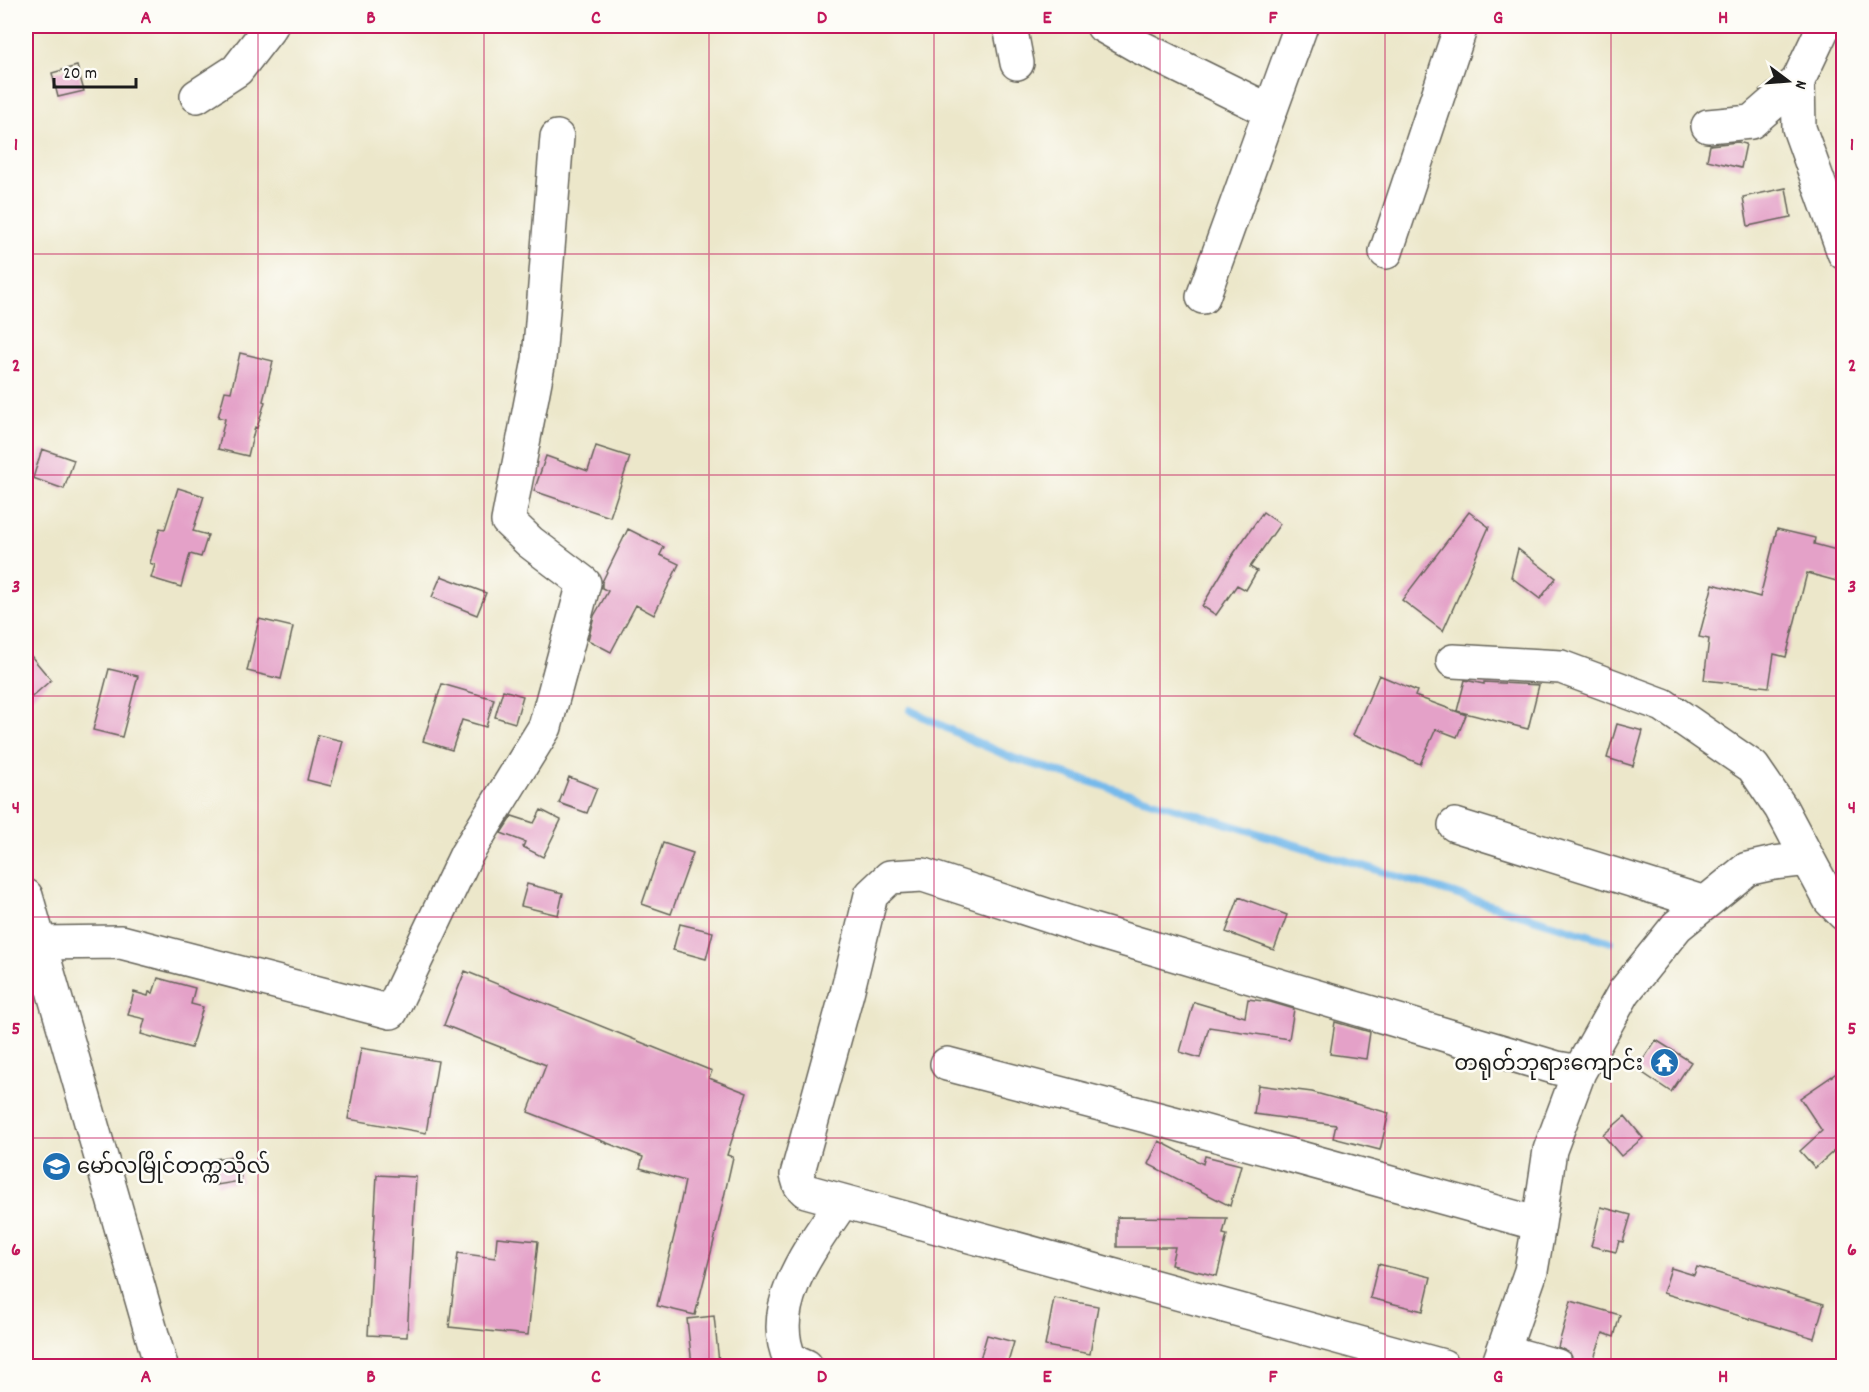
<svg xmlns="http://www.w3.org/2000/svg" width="1869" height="1392" viewBox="0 0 1869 1392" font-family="Dekko,'Noto Sans Myanmar',sans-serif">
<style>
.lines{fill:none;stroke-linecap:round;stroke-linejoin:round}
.stream{stroke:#74b9eb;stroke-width:8}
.building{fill:#e4a1c8}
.minor-casing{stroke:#656359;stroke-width:36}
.minor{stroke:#fff;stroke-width:33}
.grid{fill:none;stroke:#c2185b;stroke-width:1.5;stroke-opacity:0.55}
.labels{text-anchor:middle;stroke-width:5;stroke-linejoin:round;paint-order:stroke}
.poi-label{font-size:21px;fill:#1c1c1c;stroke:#fdfcf7;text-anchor:end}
.neatline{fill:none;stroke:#c2185b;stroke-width:2}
.grid-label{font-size:20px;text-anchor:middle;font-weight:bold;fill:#c2185b}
</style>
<rect width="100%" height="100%" fill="#fdfcf7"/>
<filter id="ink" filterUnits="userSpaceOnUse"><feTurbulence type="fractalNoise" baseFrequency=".0167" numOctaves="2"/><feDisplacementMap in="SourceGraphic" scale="12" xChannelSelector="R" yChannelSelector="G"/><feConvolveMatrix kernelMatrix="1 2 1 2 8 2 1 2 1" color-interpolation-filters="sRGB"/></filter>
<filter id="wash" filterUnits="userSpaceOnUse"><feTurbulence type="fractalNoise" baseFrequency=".008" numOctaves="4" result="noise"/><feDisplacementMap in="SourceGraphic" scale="24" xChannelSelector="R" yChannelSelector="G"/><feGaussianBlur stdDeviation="1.35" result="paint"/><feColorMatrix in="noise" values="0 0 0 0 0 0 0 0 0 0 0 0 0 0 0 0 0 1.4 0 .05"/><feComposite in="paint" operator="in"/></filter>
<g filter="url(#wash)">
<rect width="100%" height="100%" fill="#ece7ca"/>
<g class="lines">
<path class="stream" d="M 910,710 L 967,738 L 1013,758 L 1611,942"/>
</g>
<g id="blocks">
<path class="building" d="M 77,66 L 84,91 L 58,97 L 52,73 Z
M 1738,142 L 1746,144 L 1741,168 L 1707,160 L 1710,145 Z
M 1786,188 L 1791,217 L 1748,226 L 1743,197 Z
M 240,353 L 273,361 L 263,401 L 265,402 L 257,428 L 255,427 L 248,456 L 218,449 L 225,419 L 218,417 L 225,391 L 231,392 Z
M 596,446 L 630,457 L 610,517 L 534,491 L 546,456 L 588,471 Z
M 42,449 L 74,460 L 64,489 L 33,478 Z
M 178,488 L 204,496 L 193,531 L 208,535 L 201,557 L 190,554 L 181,587 L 151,578 L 155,565 L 150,563 L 160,528 L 165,529 Z
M 1263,512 L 1280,524 L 1250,567 L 1257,571 L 1246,590 L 1237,585 L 1216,615 L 1202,606 L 1232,556 Z
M 1469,512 L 1489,527 L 1443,631 L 1402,600 Z
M 628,529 L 664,547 L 660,555 L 679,564 L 654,615 L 636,605 L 611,652 L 588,640 L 594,616 L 608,591 L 602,588 L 602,582 Z
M 1777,529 L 1815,538 L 1814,544 L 1844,552 L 1844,583 L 1807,573 L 1786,657 L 1774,654 L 1769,687 L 1704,680 L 1709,639 L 1699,637 L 1713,584 L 1760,597 Z
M 1518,549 L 1556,578 L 1540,599 L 1511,577 Z
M 441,576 L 486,593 L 477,615 L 432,597 Z
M 259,619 L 293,627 L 281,679 L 247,671 Z
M 26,650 L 51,680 L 26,702 Z
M 109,669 L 138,676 L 122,737 L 93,730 Z
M 1379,675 L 1417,691 L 1415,696 L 1466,715 L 1457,737 L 1436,729 L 1420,764 L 1353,735 Z
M 1465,680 L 1484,684 L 1484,682 L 1539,685 L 1528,729 L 1457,711 Z
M 442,684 L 494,699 L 486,727 L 462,720 L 452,750 L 423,741 Z
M 503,690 L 523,696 L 515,723 L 495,717 Z
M 1617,724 L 1643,731 L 1633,766 L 1607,758 Z
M 318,735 L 343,741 L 331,786 L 307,780 Z
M 569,777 L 597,788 L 587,813 L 559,803 Z
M 541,810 L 561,820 L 543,857 L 523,847 L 525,842 L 501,833 L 512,816 L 534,823 Z
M 663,843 L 693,853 L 671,914 L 642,904 Z
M 527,884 L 563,893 L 558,915 L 521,906 Z
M 1239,897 L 1287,915 L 1274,950 L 1226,932 Z
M 680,924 L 713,932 L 706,959 L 673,950 Z
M 465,971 L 712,1071 L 709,1078 L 747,1093 L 727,1155 L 733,1157 L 715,1237 L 695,1315 L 657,1306 L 676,1228 L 675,1228 L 685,1181 L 640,1168 L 643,1157 L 528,1112 L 546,1065 L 444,1025 Z
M 158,978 L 195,988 L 191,1004 L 203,1007 L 191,1048 L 141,1034 L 145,1019 L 128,1015 L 134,992 L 148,996 L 149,992 L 153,993 Z
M 1248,999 L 1270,1002 L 1294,1009 L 1289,1039 L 1209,1027 L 1200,1058 L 1180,1052 L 1194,1002 L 1245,1017 Z
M 1335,1022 L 1370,1032 L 1366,1059 L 1330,1054 Z
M 1656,1040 L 1691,1062 L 1671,1092 L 1637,1069 Z
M 361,1048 L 438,1061 L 426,1133 L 348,1119 Z
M 1844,1068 L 1844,1163 L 1835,1150 L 1815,1168 L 1800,1151 L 1822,1131 L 1800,1098 Z
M 1258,1085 L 1312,1092 L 1389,1113 L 1380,1150 L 1333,1138 L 1336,1125 L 1254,1114 Z
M 1625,1116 L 1643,1138 L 1621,1156 L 1603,1135 Z
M 1159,1141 L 1203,1164 L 1205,1156 L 1241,1165 L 1230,1206 L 1148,1164 Z
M 238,1155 L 241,1181 L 217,1185 L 214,1159 Z
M 377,1175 L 416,1177 L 407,1337 L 368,1335 Z
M 1601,1207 L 1631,1215 L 1623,1242 L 1619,1241 L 1616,1252 L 1591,1246 Z
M 1117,1217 L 1227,1218 L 1223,1234 L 1227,1235 L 1217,1276 L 1171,1265 L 1175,1247 L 1117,1247 Z
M 497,1237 L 538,1241 L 528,1335 L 449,1327 L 458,1253 L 495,1258 Z
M 1378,1264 L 1431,1277 L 1423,1311 L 1370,1298 Z
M 1697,1267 L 1824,1304 L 1814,1338 L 1663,1293 L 1671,1268 L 1694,1275 Z
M 1054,1298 L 1098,1306 L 1090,1354 L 1045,1346 Z
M 1571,1301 L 1620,1315 L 1614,1337 L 1603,1333 L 1591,1366 L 1583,1366 L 1575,1364 L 1570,1353 L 1558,1347 Z
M 714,1316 L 719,1362 L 692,1365 L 687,1319 Z
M 987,1335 L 1014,1342 L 1007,1366 L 978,1366 Z"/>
</g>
</g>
<g filter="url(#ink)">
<use href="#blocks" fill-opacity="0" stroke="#656359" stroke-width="1.5"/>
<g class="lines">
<defs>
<path id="minor" d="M 1010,26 L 1017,63
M 1103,26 L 1140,47 L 1270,111
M 1798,81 L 1799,128 L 1844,253
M 197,96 L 237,70 L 271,26
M 1708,126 L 1751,122 L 1798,81 L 1824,26
M 1386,252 L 1461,26
M 1203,297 L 1301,26
M 1453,661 L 1561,667 L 1663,705 L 1753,767 L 1781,808 L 1808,859
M 1455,825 L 1705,903
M 26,896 L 161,1366
M 39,943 L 121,942 L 391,1012 L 466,855 L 545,727 L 584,583 L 530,542 L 508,521 L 539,360 L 557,137
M 947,1064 L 1177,1124 L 1539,1224
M 1503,1351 L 1557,1366
M 806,1366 L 790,1359 C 765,1305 813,1245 842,1202
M 1443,1366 L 806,1191 L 800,1185 L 797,1175 L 847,993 L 871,895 L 890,877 L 923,875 L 1092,930 L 1557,1068 L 1579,1072
M 1498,1366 L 1531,1271 L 1539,1224 L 1550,1150 L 1579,1072 L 1624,992 L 1677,926 L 1747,869 L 1774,863 L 1808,859 L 1830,900 L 1844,914"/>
</defs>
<use href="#minor" class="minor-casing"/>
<use href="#minor" class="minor"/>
</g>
</g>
<path class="grid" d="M 258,26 L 258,1366M 484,26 L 484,1366M 709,26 L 709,1366M 934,26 L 934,1366M 1160,26 L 1160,1366M 1385,26 L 1385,1366M 1611,26 L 1611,1366M 26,254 L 1844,254M 26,475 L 1844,475M 26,696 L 1844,696M 26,917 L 1844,917M 26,1138 L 1844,1138"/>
<defs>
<symbol id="temple-disc" viewBox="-11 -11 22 22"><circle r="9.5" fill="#1f6fb2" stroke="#fdfcf7"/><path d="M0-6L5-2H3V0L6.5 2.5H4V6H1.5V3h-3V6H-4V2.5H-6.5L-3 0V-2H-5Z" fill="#fff"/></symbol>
<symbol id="university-disc" viewBox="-11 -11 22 22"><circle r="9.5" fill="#1f6fb2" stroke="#fdfcf7"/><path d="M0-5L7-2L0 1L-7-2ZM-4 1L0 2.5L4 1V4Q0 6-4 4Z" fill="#fff"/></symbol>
</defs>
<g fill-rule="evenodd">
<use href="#temple-disc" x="1648" y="1046" width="33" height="33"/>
<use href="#university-disc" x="40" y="1150" width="33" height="33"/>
</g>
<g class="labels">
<g class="poi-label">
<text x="1643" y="1070">တရုတ်ဘုရားကျောင်း</text>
<text x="77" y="1173" text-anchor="start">မော်လမြိုင်တက္ကသိုလ်</text>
</g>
</g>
<rect width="1869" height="1392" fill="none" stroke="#fdfcf7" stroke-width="66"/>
<g transform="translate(1788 81) rotate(106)" stroke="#fdfcf7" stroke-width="4.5" paint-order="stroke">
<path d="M0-4.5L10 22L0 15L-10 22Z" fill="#1c1c1c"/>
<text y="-9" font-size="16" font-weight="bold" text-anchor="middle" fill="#1c1c1c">N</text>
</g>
<path d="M54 78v9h82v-9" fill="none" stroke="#1c1c1c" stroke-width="3"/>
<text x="63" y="78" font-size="18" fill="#1c1c1c" stroke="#fdfcf7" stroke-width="4.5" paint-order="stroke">20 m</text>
<rect x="33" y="33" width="1803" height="1326" class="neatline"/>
<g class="grid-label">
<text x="146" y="23">A</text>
<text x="371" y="23">B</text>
<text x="596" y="23">C</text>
<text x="822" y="23">D</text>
<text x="1047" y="23">E</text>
<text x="1273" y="23">F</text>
<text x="1498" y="23">G</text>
<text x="1723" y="23">H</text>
<text x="16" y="150">1</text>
<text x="1852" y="150">1</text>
<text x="16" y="371">2</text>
<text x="1852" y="371">2</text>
<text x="16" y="592">3</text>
<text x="1852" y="592">3</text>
<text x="16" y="813">4</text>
<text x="1852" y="813">4</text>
<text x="16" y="1034">5</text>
<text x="1852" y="1034">5</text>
<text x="16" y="1255">6</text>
<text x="1852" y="1255">6</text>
<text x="146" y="1382">A</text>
<text x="371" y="1382">B</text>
<text x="596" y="1382">C</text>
<text x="822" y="1382">D</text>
<text x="1047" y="1382">E</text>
<text x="1273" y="1382">F</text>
<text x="1498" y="1382">G</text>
<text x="1723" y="1382">H</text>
</g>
</svg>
